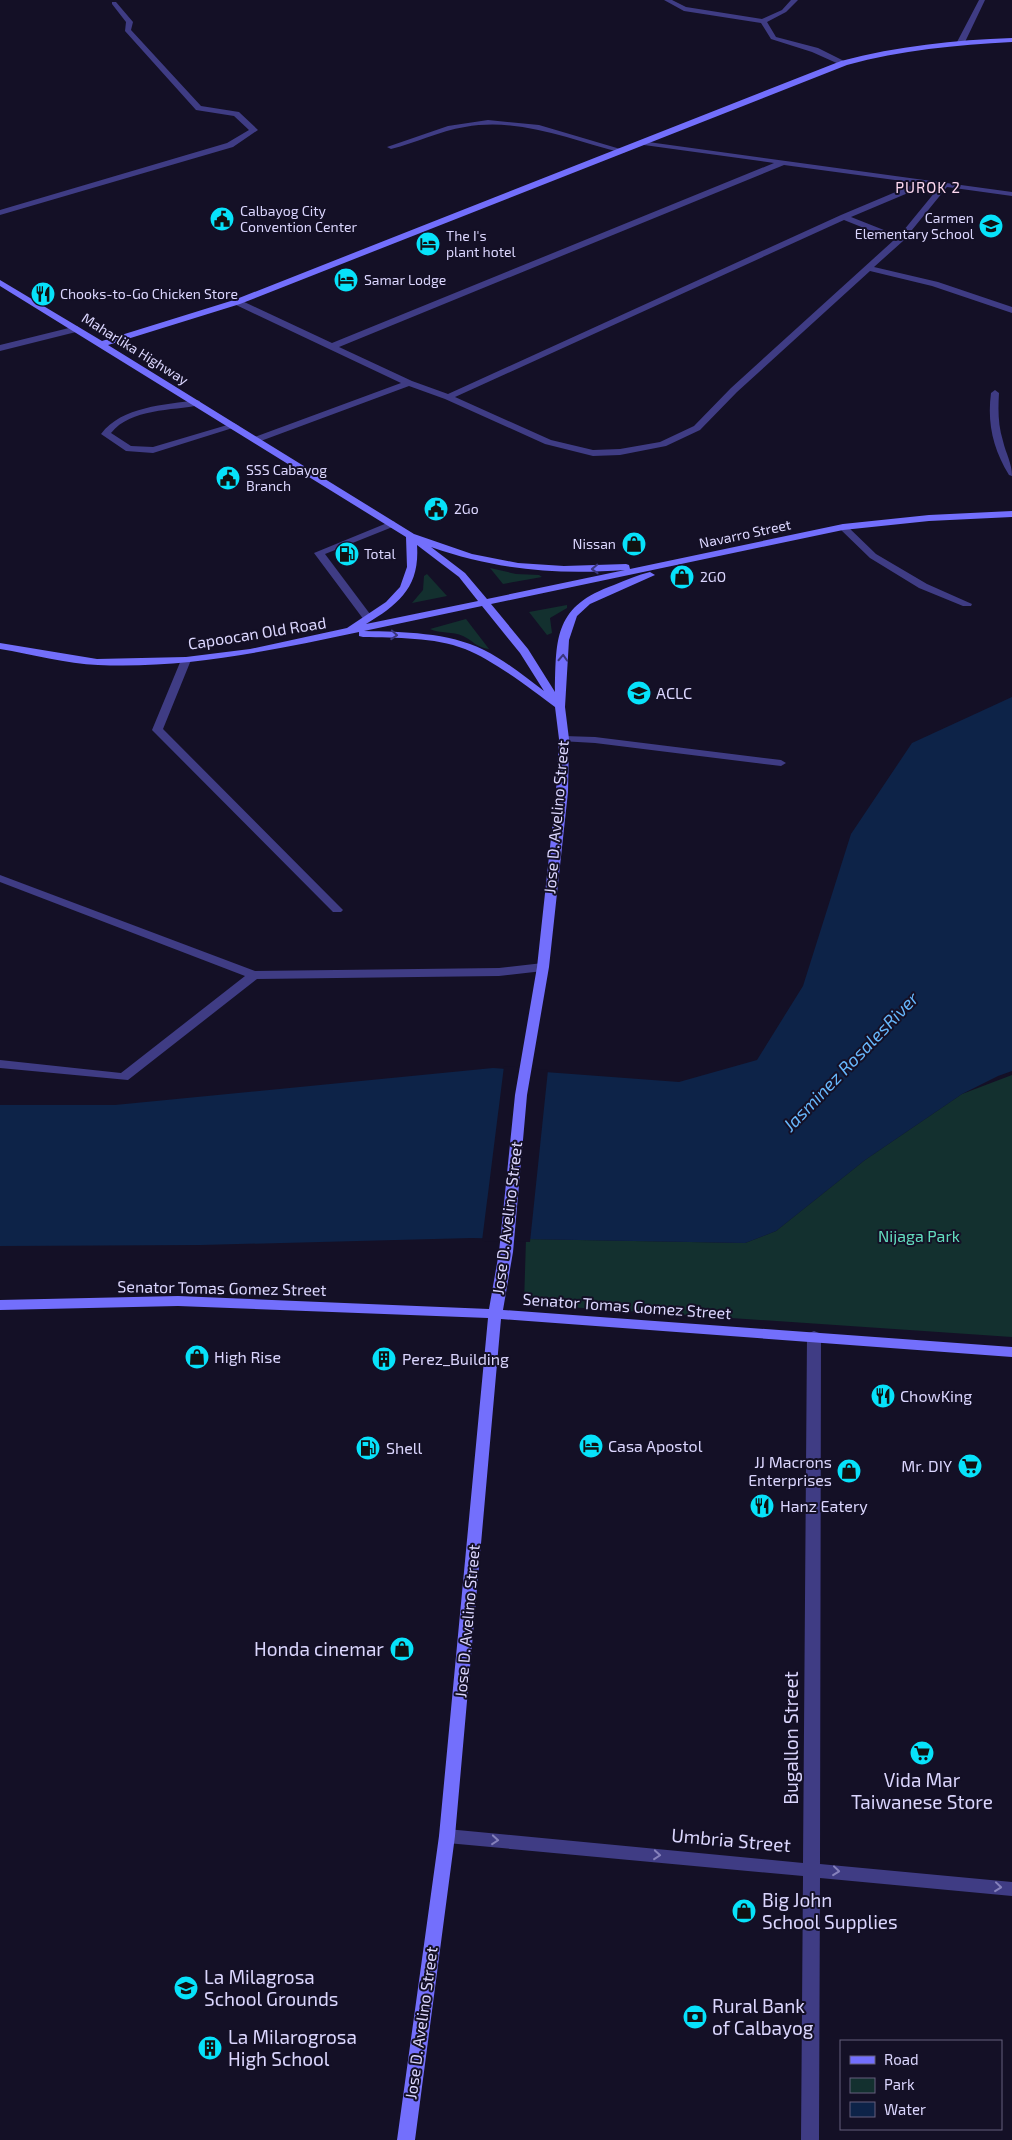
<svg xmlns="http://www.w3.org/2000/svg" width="1012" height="2140" viewBox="0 0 1012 2140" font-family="'Exo 2',sans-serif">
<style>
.green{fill:#13302f}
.water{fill:#0d2348}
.pier{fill:#141026}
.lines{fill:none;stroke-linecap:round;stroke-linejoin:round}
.lane{fill:#3f3c84;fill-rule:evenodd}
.street{fill:#3f3c84;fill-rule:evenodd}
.secondary{fill:#736ffc;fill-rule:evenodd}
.oneway{stroke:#3a367c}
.oneway2{stroke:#8581bb}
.labels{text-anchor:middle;stroke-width:4;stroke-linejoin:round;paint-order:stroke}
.far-poi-label{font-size:14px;fill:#dbd6fe;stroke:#141026;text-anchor:start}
.far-street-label{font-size:14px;fill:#dbd6fe;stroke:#141026}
.far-neighbourhood-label{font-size:15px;letter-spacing:1px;fill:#fed8f0;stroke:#141026}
.street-label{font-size:16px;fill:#dbd6fe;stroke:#141026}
.poi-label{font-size:16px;fill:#dbd6fe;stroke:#141026;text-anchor:start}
.park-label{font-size:16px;fill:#63ddbf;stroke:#141026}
.water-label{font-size:18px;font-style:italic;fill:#67b7fc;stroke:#141026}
.near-poi-label{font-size:19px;fill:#dbd6fe;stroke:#141026;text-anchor:start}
.near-street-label{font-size:19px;fill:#dbd6fe;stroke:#141026}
</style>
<rect width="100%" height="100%" fill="#141026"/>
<path class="green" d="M 490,568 L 516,574 L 539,575 L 542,577 L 503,584 Z
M 427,574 L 447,596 L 412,603 L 423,590 L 424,576 Z
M 567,605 L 567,608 L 550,618 L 552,633 L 547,635 L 529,612 Z
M 466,619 L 489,649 C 477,648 472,640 463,636 C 453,631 440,634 430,629 Z
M 1012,1075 L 1012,1337 L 524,1304 L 526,1239 L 745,1243 L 776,1231 L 865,1160 L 962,1094 Z"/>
<path class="water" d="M 1012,697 L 1012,1071 L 998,1076 L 962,1094 L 865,1160 L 776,1231 L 745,1243 L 471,1238 L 201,1245 L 0,1246 L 0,1105 L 115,1105 L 493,1068 L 679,1082 L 757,1060 L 803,986 L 851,834 L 912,743 Z"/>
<path class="pier" d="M 504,1066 L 548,1070 L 530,1242 L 482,1241 Z"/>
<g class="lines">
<path class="lane" d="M 488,120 L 539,125 L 627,151 L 623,153 C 571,140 519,117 465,127 C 439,131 416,143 391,149 L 387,147 L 448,126 Z
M 197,400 L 200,401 L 200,405 C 172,411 131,408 111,433 L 131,446 L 153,447 L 234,423 L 239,426 L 153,453 L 126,451 L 101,434 C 122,406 165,405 197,400 Z
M 392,521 L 395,522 L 395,526 L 325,554 L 373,618 L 372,620 L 364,620 L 314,553 Z
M 564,736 L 595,737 L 781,760 L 786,763 L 781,766 L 595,743 L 560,741 L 559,739 L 560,737 Z
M 0,875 L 255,971 L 499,968 L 543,963 L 549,967 L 543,971 L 499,976 L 257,979 L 128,1080 L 0,1068 L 0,1060 L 121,1073 L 245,976 L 0,882 Z"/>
<path class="street" d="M 664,0 L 672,0 L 686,7 L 762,19 L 782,10 L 791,0 L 798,0 L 786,12 L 767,22 L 776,37 L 818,48 L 848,63 L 841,65 L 812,52 L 771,39 L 761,23 L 684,11 Z
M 979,0 L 985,0 L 965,42 L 959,43 L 957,42 Z
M 112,2 L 116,2 L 133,22 L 131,30 L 201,106 L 239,112 L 258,130 L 233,147 L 0,215 L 0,210 L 227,143 L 249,130 L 234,116 L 196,110 L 125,31 L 126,22 L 112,4 Z
M 641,141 L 1012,192 L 1012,196 L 947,187 L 903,241 L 874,267 L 938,282 L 1012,307 L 1012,313 L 932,286 L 870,271 L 737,392 L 700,430 L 666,446 L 620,455 L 593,456 L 545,444 L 445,399 L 409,386 L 258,442 L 252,442 L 252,438 L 401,383 L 234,304 L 234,300 L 240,300 L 332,343 L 774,163 L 644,145 L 641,145 ZM 784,165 L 917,183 L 841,215 L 448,394 L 412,381 L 339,347 ZM 927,185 L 940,186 L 899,236 L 851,217 ZM 844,220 L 894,240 L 731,388 L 694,426 L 660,442 L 620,449 L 593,450 L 551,440 L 455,397 Z
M 77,326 L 81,329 L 80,331 L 0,351 L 0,345 Z
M 995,390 L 999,393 C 998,410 998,425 1003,441 C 1006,454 1012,463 1012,476 L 1009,475 C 993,449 987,423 991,393 Z
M 843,524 L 846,525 L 876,554 L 927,584 L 972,604 L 971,606 L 963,606 L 919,588 L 870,558 L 840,529 L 838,527 Z
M 186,657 L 191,660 L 163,729 L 341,908 L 343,910 L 341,912 L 333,912 L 152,730 L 181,660 Z
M 814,1331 L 819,1333 L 821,1336 L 820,1864 L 1012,1882 L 1012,1896 L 820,1878 L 819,2140 L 801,2140 L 803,1876 L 447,1843 L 441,1841 L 439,1836 L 441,1831 L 447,1829 L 803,1863 L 807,1336 L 809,1333 Z"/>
<path class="secondary" d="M 1012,38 L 1012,42 C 956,45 901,50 847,65 L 240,304 L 108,345 L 414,534 L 472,554 L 518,563 L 564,566 L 626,564 L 629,565 L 630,569 L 843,524 L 929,515 L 1012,511 L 1012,517 L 929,521 L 843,530 L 491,604 L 528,649 L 555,692 C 556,636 555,606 614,585 C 626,580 638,575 650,572 L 655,575 L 590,604 L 577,616 L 569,640 L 565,707 L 569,739 L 568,792 L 549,967 L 527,1095 L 513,1252 L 503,1310 L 1012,1347 L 1012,1357 L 501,1319 L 455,1836 L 415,2140 L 397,2140 L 439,1836 L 488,1318 L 178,1306 L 0,1310 L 0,1300 L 178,1296 L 489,1309 L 499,1252 L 515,1095 L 537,967 L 556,792 L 559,739 L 555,707 C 531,689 493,660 465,649 C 434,637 396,638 363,637 L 359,636 L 359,632 C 273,650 187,669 98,665 C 67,664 31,654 0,649 L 0,643 L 97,659 L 186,657 L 250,649 L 347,628 L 386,602 L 400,587 L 407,567 L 406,537 L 0,286 L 0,280 L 102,341 L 234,300 L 841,61 C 898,46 954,40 1012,38 ZM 417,545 L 459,577 L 478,601 L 366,624 C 399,604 420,587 417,545 ZM 431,547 C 497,570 556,575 625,570 L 487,599 L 465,573 ZM 482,606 L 520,653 L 544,691 C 525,677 506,661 484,650 C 448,632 403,632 364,631 Z"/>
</g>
<defs><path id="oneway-chevron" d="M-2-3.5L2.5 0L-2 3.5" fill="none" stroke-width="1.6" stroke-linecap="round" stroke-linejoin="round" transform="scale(1.25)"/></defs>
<g class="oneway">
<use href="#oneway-chevron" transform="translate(595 569) rotate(178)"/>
<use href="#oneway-chevron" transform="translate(394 635) rotate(4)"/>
<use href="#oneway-chevron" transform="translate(563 658) rotate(-87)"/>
</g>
<g class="oneway2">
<use href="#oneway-chevron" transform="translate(495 1840) rotate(5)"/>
<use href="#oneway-chevron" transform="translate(657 1855) rotate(5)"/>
<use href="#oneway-chevron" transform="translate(836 1871) rotate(6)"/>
<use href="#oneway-chevron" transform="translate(998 1887) rotate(6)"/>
</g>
<defs>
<symbol id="civic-disc" viewBox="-11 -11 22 22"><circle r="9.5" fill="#07e2fa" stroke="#141026"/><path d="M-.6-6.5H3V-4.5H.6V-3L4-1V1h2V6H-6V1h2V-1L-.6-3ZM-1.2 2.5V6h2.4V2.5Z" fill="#111"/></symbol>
<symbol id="school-disc" viewBox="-11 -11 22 22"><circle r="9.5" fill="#07e2fa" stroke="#141026"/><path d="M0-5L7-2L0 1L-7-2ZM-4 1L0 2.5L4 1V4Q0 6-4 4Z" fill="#111"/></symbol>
<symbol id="hotel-disc" viewBox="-11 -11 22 22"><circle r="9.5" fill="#07e2fa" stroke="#141026"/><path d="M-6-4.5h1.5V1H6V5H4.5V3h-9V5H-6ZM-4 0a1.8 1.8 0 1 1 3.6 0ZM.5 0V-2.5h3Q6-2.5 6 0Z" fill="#111"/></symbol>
<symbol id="restaurant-disc" viewBox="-11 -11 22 22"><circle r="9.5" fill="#07e2fa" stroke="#141026"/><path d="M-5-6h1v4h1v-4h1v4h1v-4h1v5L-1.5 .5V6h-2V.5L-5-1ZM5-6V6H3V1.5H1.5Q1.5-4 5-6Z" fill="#111"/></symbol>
<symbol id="shop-disc" viewBox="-11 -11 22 22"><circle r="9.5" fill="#07e2fa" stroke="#141026"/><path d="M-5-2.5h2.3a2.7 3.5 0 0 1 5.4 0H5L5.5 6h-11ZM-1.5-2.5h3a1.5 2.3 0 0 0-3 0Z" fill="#111"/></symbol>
<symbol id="fuel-disc" viewBox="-11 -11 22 22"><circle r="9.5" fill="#07e2fa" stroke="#141026"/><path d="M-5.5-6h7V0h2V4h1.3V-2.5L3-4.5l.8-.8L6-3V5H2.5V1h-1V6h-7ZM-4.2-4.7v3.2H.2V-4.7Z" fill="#111"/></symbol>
<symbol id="university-disc" viewBox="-11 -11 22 22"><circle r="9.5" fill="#07e2fa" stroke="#141026"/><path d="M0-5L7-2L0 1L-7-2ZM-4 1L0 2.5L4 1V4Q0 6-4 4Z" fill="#111"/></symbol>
<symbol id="building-disc" viewBox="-11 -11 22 22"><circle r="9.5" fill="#07e2fa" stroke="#141026"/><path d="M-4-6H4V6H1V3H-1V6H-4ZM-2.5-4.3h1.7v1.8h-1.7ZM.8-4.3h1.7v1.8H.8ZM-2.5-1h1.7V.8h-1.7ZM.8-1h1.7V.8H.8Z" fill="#111"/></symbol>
<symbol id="supermarket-disc" viewBox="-11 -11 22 22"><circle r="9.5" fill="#07e2fa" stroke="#141026"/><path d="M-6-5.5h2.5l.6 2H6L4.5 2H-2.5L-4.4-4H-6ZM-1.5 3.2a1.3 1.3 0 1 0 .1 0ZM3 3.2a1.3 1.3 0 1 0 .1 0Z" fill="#111"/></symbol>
<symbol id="bank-disc" viewBox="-11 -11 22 22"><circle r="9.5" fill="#07e2fa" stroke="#141026"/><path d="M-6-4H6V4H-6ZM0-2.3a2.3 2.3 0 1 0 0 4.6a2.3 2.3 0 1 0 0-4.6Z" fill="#111"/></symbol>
</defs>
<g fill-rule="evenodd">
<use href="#civic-disc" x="208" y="205" width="28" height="28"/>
<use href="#school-disc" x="977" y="212" width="28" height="28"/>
<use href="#hotel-disc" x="414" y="230" width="28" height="28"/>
<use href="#hotel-disc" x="332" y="266" width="28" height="28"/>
<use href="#restaurant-disc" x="29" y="280" width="28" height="28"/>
<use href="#civic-disc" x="214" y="464" width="28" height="28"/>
<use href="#civic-disc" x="422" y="495" width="28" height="28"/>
<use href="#shop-disc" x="620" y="530" width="28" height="28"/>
<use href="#fuel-disc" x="333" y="540" width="28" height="28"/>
<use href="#shop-disc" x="668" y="563" width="28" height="28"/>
<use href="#university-disc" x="625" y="679" width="28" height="28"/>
<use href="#shop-disc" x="183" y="1343" width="28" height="28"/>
<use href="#building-disc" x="370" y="1345" width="28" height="28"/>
<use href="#restaurant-disc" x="869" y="1382" width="28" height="28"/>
<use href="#hotel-disc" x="577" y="1432" width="28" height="28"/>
<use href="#fuel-disc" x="354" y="1434" width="28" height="28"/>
<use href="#supermarket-disc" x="956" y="1452" width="28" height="28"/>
<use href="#shop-disc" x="835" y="1457" width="28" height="28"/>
<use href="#restaurant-disc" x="748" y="1492" width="28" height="28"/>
<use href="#shop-disc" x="388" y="1635" width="28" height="28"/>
<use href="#supermarket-disc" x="908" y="1739" width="28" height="28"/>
<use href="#shop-disc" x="730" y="1897" width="28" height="28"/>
<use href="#school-disc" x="172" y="1974" width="28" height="28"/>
<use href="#bank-disc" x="681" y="2003" width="28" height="28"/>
<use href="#building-disc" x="196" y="2034" width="28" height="28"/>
</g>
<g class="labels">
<g class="far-poi-label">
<text x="240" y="216">Calbayog City<tspan x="240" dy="16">Convention Center</tspan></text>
<text x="974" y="223" text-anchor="end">Carmen<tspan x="974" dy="16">Elementary School</tspan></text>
<text x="446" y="241">The I's<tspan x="446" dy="16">plant hotel</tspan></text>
<text x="364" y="285">Samar Lodge</text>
<text x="60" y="299">Chooks-to-Go Chicken Store</text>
<text x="246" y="475">SSS Cabayog<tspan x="246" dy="16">Branch</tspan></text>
<text x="454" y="514">2Go</text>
<text x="616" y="549" text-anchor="end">Nissan</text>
<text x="364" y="559">Total</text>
<text x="700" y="582">2GO</text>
</g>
<g class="far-street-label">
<text transform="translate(135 349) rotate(32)" y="5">Maharlika Highway</text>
<text transform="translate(745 534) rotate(-12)" y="5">Navarro Street</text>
</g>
<g class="far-neighbourhood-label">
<text x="928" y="193">PUROK 2</text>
</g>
<g class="street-label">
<text transform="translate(257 633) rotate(-9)" y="6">Capoocan Old Road</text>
<text transform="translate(556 817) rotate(-85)" y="6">Jose D. Avelino Street</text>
<text transform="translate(507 1218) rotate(-83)" y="6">Jose D. Avelino Street</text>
<text transform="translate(222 1288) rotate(1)" y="6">Senator Tomas Gomez Street</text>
<text transform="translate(627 1306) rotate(4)" y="6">Senator Tomas Gomez Street</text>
<text transform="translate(467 1621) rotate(-85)" y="6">Jose D. Avelino Street</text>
<text transform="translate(421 2023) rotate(-82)" y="6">Jose D. Avelino Street</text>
</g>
<g class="poi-label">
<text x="656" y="699">ACLC</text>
<text x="214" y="1363">High Rise</text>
<text x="402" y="1365">Perez_Building</text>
<text x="900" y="1402">ChowKing</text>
<text x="608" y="1452">Casa Apostol</text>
<text x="386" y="1454">Shell</text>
<text x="832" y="1468" text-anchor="end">JJ Macrons<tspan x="832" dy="18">Enterprises</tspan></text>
<text x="952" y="1472" text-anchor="end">Mr. DIY</text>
<text x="780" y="1512">Hanz Eatery</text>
</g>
<g class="park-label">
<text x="919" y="1242">Nijaga Park</text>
</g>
<g class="water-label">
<text transform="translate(851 1062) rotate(-46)" y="6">Jasminez RosalesRiver</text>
</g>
<g class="near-poi-label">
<text x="384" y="1656" text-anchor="end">Honda cinemar</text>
<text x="922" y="1787" text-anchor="middle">Vida Mar<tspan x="922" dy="22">Taiwanese Store</tspan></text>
<text x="762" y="1907">Big John<tspan x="762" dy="22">School Supplies</tspan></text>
<text x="204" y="1984">La Milagrosa<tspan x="204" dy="22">School Grounds</tspan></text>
<text x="712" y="2013">Rural Bank<tspan x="712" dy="22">of Calbayog</tspan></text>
<text x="228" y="2044">La Milarogrosa<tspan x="228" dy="22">High School</tspan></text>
</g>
<g class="near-street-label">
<text transform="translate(791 1738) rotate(-90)" y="7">Bugallon Street</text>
<text transform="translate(731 1840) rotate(5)" y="7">Umbria Street</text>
</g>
</g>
<rect x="840" y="2040" width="162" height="90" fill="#141026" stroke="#645f7c"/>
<rect x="850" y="2056" width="25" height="8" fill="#736ffc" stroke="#645f7c"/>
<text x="884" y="2065" font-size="15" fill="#dbd6fe">Road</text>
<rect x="850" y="2078" width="25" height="15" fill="#13302f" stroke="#645f7c"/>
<text x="884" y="2090" font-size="15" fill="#dbd6fe">Park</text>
<rect x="850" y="2102" width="25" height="15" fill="#0d2348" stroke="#645f7c"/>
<text x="884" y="2115" font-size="15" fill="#dbd6fe">Water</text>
</svg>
